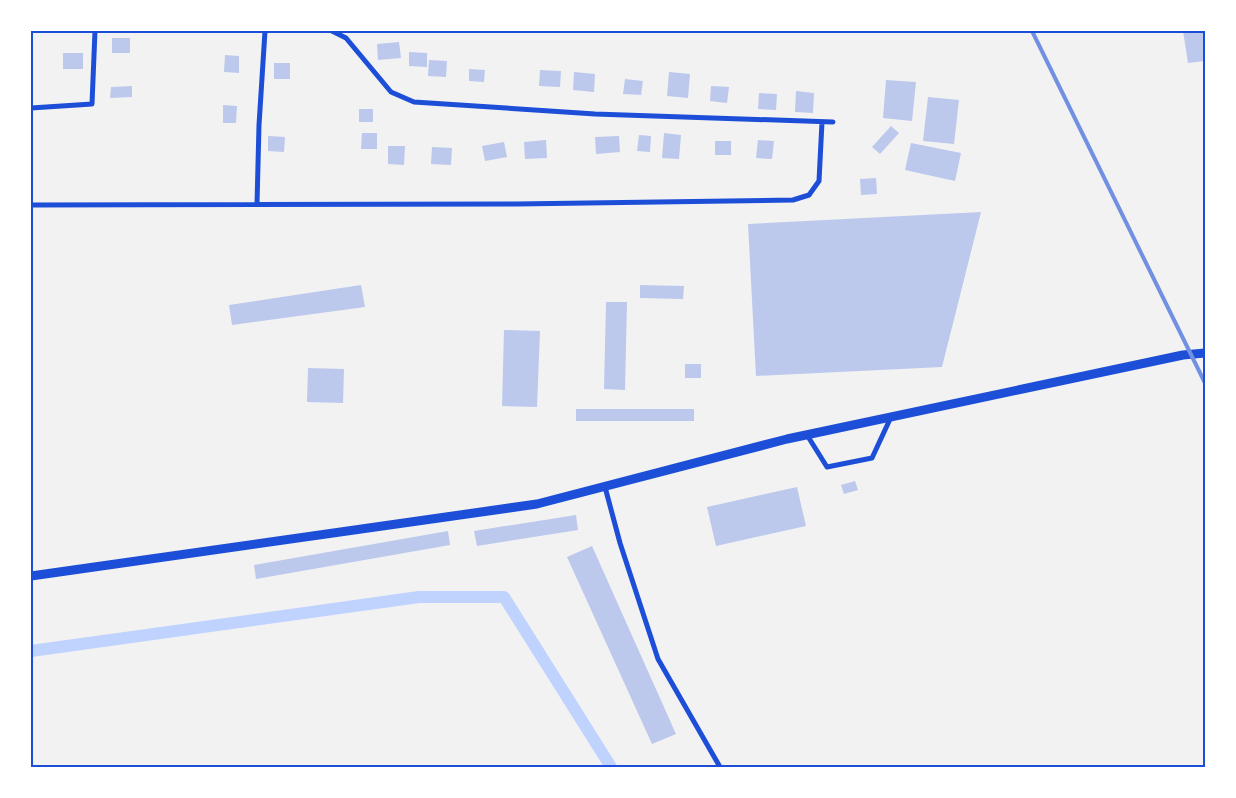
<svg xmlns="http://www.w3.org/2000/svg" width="1236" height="798" viewBox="0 0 1236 798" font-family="Raleway,sans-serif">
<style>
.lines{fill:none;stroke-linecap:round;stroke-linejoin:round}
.canal{stroke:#bfd3fe;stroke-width:12}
.building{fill:#bdc9ec}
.minor{stroke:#1d4ed8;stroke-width:5}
.secondary{stroke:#1d4ed8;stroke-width:9}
.rail{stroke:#7290e2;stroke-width:4}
.neatline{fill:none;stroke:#1d4ed8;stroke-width:2}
</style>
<rect width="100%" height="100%" fill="#f2f2f2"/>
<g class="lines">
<path class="canal" d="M 31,651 L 419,597 L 504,597 L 611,767"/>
</g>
<path class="building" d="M 1183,31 L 1204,31 L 1205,61 L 1188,63 Z
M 112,38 L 130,38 L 130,53 L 112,53 Z
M 399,42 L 401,58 L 378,60 L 377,44 Z
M 409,52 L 427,53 L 427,67 L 409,66 Z
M 63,53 L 83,53 L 83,69 L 63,69 Z
M 225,55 L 239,56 L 239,73 L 224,72 Z
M 429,60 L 447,61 L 446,77 L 428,76 Z
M 274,63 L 290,63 L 290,79 L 274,79 Z
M 469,69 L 485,70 L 484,82 L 469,81 Z
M 540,70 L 561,71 L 560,87 L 539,86 Z
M 574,72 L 595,74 L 594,92 L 573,90 Z
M 669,72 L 690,74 L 688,98 L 667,96 Z
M 625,79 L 643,81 L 641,95 L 623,94 Z
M 886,80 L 916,82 L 912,121 L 883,118 Z
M 132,86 L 132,97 L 110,98 L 111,87 Z
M 711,86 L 729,87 L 727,103 L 710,101 Z
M 796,91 L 814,93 L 813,113 L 795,112 Z
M 759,93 L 777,94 L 776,110 L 758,109 Z
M 928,97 L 959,100 L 954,144 L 923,141 Z
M 223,105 L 237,106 L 236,123 L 223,123 Z
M 359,109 L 373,109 L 373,122 L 359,122 Z
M 891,126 L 899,133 L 880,154 L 872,147 Z
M 362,133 L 377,133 L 377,149 L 361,149 Z
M 664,133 L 681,135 L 679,159 L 662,158 Z
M 639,135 L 651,136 L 650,152 L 637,151 Z
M 268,136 L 285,137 L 284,152 L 268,151 Z
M 619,136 L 620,152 L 596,154 L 595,137 Z
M 546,140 L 547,158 L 525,159 L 524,142 Z
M 758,140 L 774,141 L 772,159 L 756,158 Z
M 715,141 L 731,141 L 731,155 L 715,155 Z
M 504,142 L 507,157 L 485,161 L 482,146 Z
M 911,143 L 961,153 L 955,181 L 905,170 Z
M 388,146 L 405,146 L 404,165 L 388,164 Z
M 432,147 L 452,148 L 451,165 L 431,164 Z
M 876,178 L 877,194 L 861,195 L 860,179 Z
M 981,212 L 942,367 L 756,376 L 748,224 Z
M 361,285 L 365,307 L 232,325 L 229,305 Z
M 640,285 L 684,286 L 683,299 L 640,298 Z
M 606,302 L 627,302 L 625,390 L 604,389 Z
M 504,330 L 540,331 L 537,407 L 502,406 Z
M 685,364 L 701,364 L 701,378 L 685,378 Z
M 308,368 L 344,369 L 343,403 L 307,402 Z
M 576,409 L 694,409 L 694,421 L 576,421 Z
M 855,481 L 858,490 L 844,494 L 841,485 Z
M 797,487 L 806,526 L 716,546 L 707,507 Z
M 576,515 L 578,530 L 477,546 L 474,531 Z
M 448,531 L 450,545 L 256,579 L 254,565 Z
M 592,546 L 676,734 L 652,744 L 567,557 Z"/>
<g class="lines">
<path class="minor" d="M 332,31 L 346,38 L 391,92 L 414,102 L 595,114 L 833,122
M 31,108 L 92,104 L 95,31
M 257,204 L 259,125 L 265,31
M 31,205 L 516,204 L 793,200 L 809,195 L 819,181 L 822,122
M 807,435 L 827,467 L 872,458 L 891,417
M 605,487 L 620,543 L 658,659 L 720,767"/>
<path class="secondary" d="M 31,576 L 537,504 L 787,439 L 1183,355 L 1205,353"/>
<path class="rail" d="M 1032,31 L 1205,383"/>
</g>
<rect width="1236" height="798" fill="none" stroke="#ffffff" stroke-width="65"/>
<rect x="32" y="32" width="1172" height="734" class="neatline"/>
</svg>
